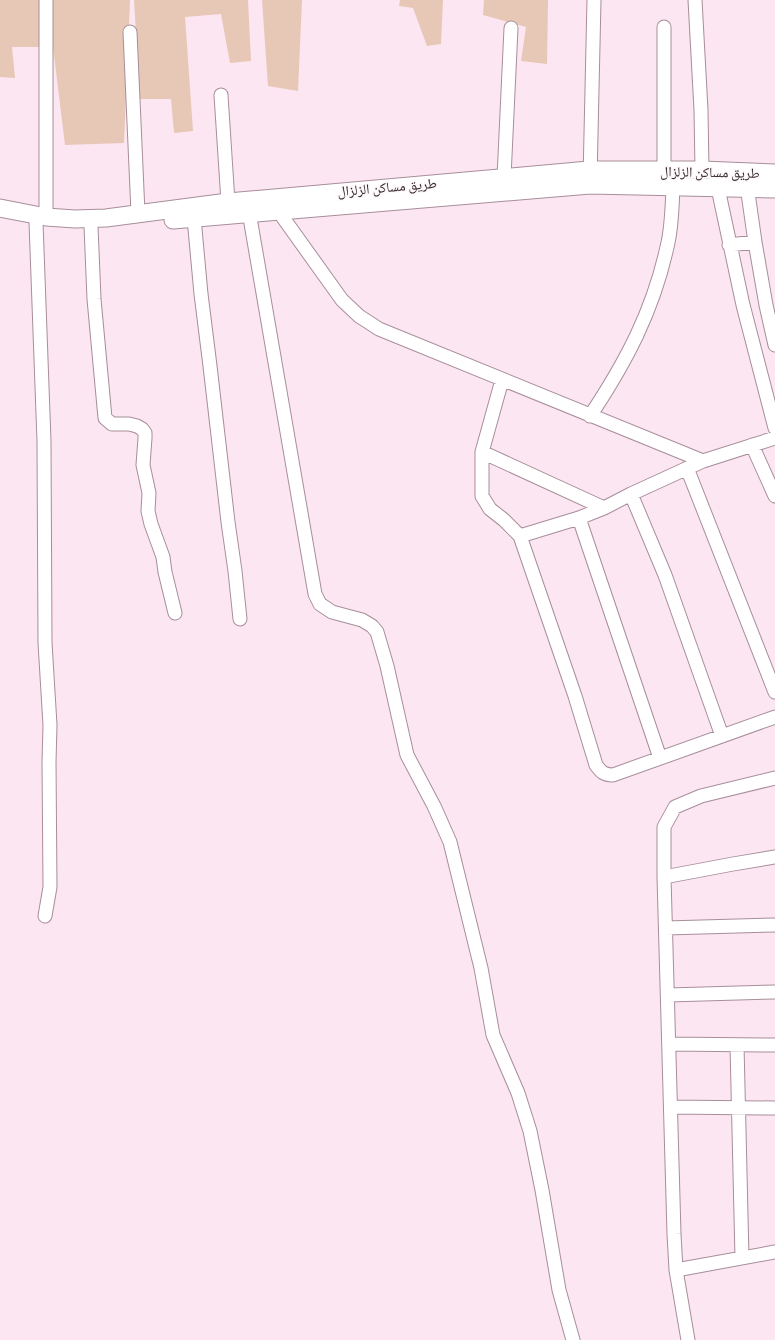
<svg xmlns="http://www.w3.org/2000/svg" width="775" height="1340" viewBox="0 0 775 1340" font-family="Barlow,'Noto Naskh Arabic',sans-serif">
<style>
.green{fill:#e7c7b6}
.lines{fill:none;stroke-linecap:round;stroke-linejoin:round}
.minor-casing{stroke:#a78e9a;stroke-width:15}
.tertiary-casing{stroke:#a78e9a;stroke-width:19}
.minor{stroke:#fff;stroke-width:13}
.tertiary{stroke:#fff;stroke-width:17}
.labels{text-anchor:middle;stroke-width:3;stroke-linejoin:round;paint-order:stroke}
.street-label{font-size:14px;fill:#33292e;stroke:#fef8fb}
</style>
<rect width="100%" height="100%" fill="#fce6f1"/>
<path class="green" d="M 0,0 L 130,0 L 124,143 L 65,145 L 53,47 L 12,47 L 15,78 L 0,77 Z
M 134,0 L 248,0 L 251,61 L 230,63 L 221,14 L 185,17 L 193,131 L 174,133 L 171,99 L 140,99 Z
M 262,0 L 302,0 L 298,91 L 268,86 Z
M 400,0 L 443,0 L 441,44 L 427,46 L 413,8 L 399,6 Z
M 484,0 L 548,0 L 547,64 L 521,61 L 526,27 L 483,15 Z"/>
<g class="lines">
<defs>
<path id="minor" d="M 695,0 L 701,110 L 702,170
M 664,27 L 664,170
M 130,32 L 138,213
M 221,95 L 228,202
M 504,177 L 511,28
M 590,179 L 594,0
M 716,179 L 743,305 L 775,428
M 746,179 L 755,242 L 766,305 L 775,345
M 274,205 L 342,300 L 359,316 L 379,329 L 703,461
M 249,212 L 315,594 L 320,604 L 332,612 L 362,620 L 372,626 L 377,632 L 387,666 L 407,755 L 434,806 L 450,842 L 481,968 L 493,1035 L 518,1093 L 530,1131 L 542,1190 L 559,1290 L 573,1340
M 46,217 L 46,0
M 194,218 L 201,294 L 210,366 L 228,522 L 235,571 L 240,619
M 36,222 L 44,441 L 45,643 L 50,725 L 49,762 L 50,887 L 45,916
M 91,226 L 94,299 L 105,418 L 112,424 L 129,424 L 137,426 L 142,429 L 145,433 L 145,438 L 143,465 L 149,493 L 148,511 L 151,524 L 163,557 L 165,572 L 175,613
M 729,245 L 755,242
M 502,380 L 482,452 L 482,496 L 490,509 L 504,520 L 520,536 L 575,696 L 596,765 C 601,772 604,775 613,775 L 775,717
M 590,416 C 626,362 653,311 667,247 C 672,228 672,207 673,187
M 752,445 L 775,496
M 482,452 L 604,508
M 687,468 L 775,692
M 631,494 L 665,575 L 722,736
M 579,518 L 660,758
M 520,536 L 579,518 L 604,508 L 631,494 L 703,461 L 775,438
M 664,877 L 733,864 L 775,857
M 666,928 L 775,925
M 668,995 L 775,992
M 669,1044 L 775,1045
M 737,1045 L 742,1258
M 671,1107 L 775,1108
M 676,1270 L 775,1252
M 688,1340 L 676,1270 L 674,1234 L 664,877 L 664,827 L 675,807 L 701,796 L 775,778"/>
<path id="tertiary" d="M 0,208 L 46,217 L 75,219 L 106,218 L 228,202 L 589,170 L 702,170 L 775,173
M 173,220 L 590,185 L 775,189"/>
</defs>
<use href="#minor" class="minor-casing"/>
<use href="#tertiary" class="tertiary-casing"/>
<use href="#minor" class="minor"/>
<use href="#tertiary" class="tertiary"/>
</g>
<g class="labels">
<g class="street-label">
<text transform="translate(710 172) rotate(1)" y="5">طريق مساكن الزلزال</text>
<text transform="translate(387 187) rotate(-5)" y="5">طريق مساكن الزلزال</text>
</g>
</g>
</svg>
